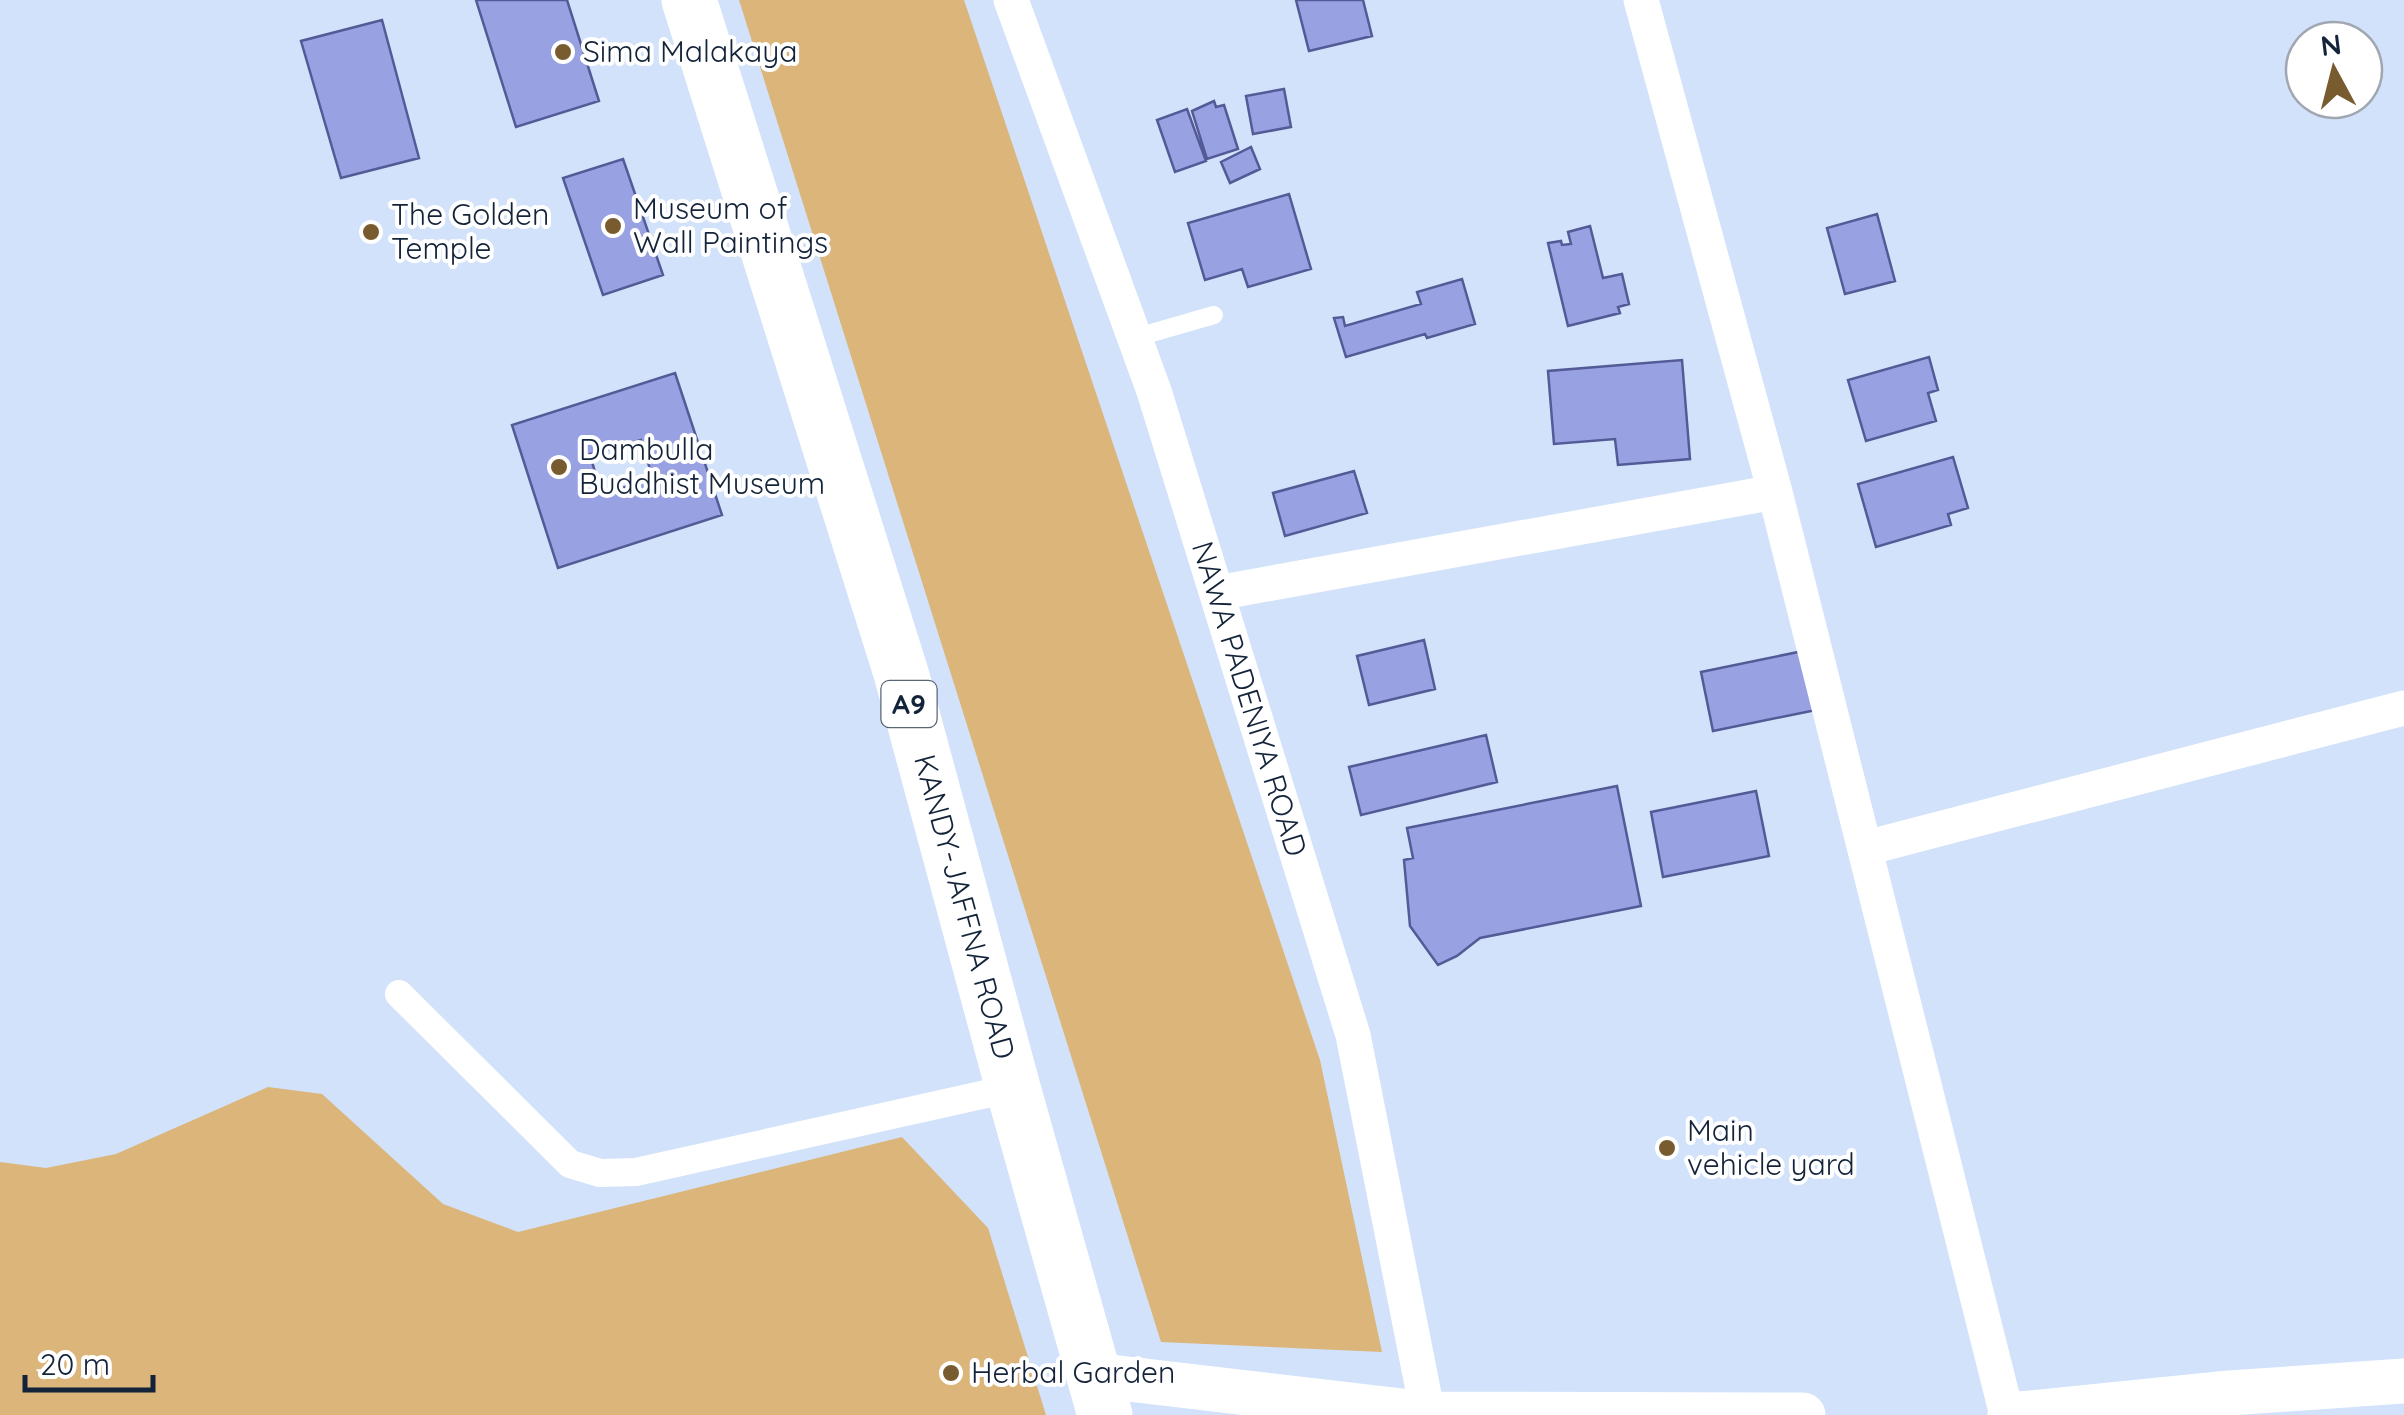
<svg xmlns="http://www.w3.org/2000/svg" width="2404" height="1415" viewBox="0 0 2404 1415" font-family="Quicksand,sans-serif">
<style>
.green{fill:#dbb57a}
.building{fill:#98a2e3;stroke:#535a96;stroke-width:2.5;fill-rule:evenodd}
.lines{fill:none;stroke-linecap:round;stroke-linejoin:round}
.service{stroke:#fff;stroke-width:18}
.pedestrian{stroke:#fff;stroke-width:28}
.minor{stroke:#fff;stroke-width:35}
.tertiary{stroke:#fff;stroke-width:45}
.trunk{stroke:#fff;stroke-width:55}
.poi-dot{fill:#785c2f;stroke:#fff;stroke-width:4}
.labels{text-anchor:middle;stroke-width:8;stroke-linejoin:round;paint-order:stroke}
.shield{fill:#fff;stroke:#5a6574;stroke-width:2.5}
.shield-label{font-size:28px;font-weight:bold;fill:#132339}
.poi-label{font-size:30px;fill:#132339;stroke:#fff;text-anchor:start}
.street-label{font-size:30px;fill:#132339;stroke:#fff}
</style>
<rect width="100%" height="100%" fill="#d1e2fa"/>
<path class="green" d="M 739,0 L 964,0 L 1320,1060 L 1382,1352 L 1161,1342 Z
M 268,1087 L 322,1094 L 443,1204 L 518,1232 L 902,1137 L 988,1228 L 1046,1415 L 0,1415 L 0,1162 L 46,1168 L 116,1154 Z"/>
<path class="building" d="M 476,0 L 567,0 L 599,101 L 516,127 Z
M 1296,0 L 1363,0 L 1372,36 L 1309,51 Z
M 382,20 L 419,158 L 341,178 L 301,41 Z
M 1284,89 L 1291,127 L 1253,134 L 1246,96 Z
M 1214,101 L 1216,107 L 1224,105 L 1238,149 L 1207,159 L 1192,111 Z
M 1187,109 L 1206,161 L 1175,172 L 1157,120 Z
M 1251,147 L 1260,169 L 1230,183 L 1221,162 Z
M 623,159 L 663,275 L 603,295 L 563,178 Z
M 1289,194 L 1311,269 L 1248,287 L 1242,269 L 1205,280 L 1188,223 Z
M 1877,214 L 1895,281 L 1845,294 L 1827,228 Z
M 1590,226 L 1603,278 L 1622,274 L 1629,304 L 1618,307 L 1620,313 L 1568,326 L 1548,243 L 1561,241 L 1562,245 L 1571,244 L 1568,232 Z
M 1462,279 L 1475,324 L 1427,338 L 1425,334 L 1346,357 L 1334,318 L 1343,317 L 1345,326 L 1421,304 L 1417,292 Z
M 1929,357 L 1938,390 L 1928,393 L 1936,421 L 1866,441 L 1848,380 Z
M 1682,360 L 1690,459 L 1618,465 L 1615,439 L 1554,444 L 1548,371 Z
M 675,373 L 722,515 L 558,568 L 512,425 ZM 641,440 L 653,479 L 601,494 L 590,454 Z
M 1953,457 L 1968,508 L 1948,514 L 1951,525 L 1876,547 L 1858,484 Z
M 1354,471 L 1367,513 L 1285,536 L 1273,493 Z
M 1424,640 L 1435,689 L 1369,705 L 1357,656 Z
M 1803,651 L 1816,710 L 1713,731 L 1701,672 Z
M 1486,735 L 1497,782 L 1361,815 L 1349,767 Z
M 1617,786 L 1641,906 L 1480,938 L 1457,956 L 1438,965 L 1410,926 L 1404,860 L 1413,858 L 1407,828 Z
M 1756,791 L 1769,856 L 1663,877 L 1651,812 Z"/>
<g class="lines">
<path class="service" d="M 1134,338 L 1214,315"/>
<path class="pedestrian" d="M 399,994 L 570,1164 L 600,1173 L 636,1172 L 1013,1088"/>
<path class="minor" d="M 1011,0 L 1154,391 L 1353,1035 L 1428,1415
M 1641,0 L 1775,492 L 2007,1415
M 1217,593 L 1775,492
M 1866,848 L 2404,708"/>
<path class="tertiary" d="M 1094,1375 L 1428,1414 L 1803,1415
M 2010,1415 L 2229,1393 L 2404,1381"/>
<path class="trunk" d="M 689,0 L 901,673 L 1013,1088 L 1105,1415"/>
</g>
<g class="poi-dot">
<circle cx="563" cy="52" r="10"/>
<circle cx="613" cy="226" r="10"/>
<circle cx="371" cy="232" r="10"/>
<circle cx="559" cy="467" r="10"/>
<circle cx="1667" cy="1148" r="10"/>
<circle cx="951" cy="1373" r="10"/>
</g>
<g class="labels">
<rect class="shield" x="881.5" y="681" width="55" height="46" rx="8"/>
<g class="shield-label">
<text x="909" y="714">A9</text>
</g>
<g class="poi-label">
<text x="583" y="62">Sima Malakaya</text>
<text x="633" y="219">Museum of<tspan x="633" dy="34">Wall Paintings</tspan></text>
<text x="391" y="225">The Golden<tspan x="391" dy="34">Temple</tspan></text>
<text x="579" y="460">Dambulla<tspan x="579" dy="34">Buddhist Museum</tspan></text>
<text x="1687" y="1141">Main<tspan x="1687" dy="34">vehicle yard</tspan></text>
<text x="971" y="1383">Herbal Garden</text>
</g>
<g class="street-label">
<text transform="translate(1249 699) rotate(73)" y="10">NAWA PADENIYA ROAD</text>
<text transform="translate(964 907) rotate(75)" y="10">KANDY-JAFFNA ROAD</text>
</g>
</g>
<g transform="translate(2334 70) rotate(353)"><circle r="48" fill="#ffffff" stroke="#a1a7b0" stroke-width="2.5"/>
<path d="M0-8L18 38L0 25L-18 38Z" fill="#785c2f"/>
<text y="-15" font-size="28" font-weight="bold" text-anchor="middle" fill="#132339">N</text>
</g>
<path d="M25 1375v15h128v-15" fill="none" stroke="#132339" stroke-width="5"/>
<text x="40" y="1375" font-size="30" fill="#132339" stroke="#ffffff" stroke-width="8" paint-order="stroke">20 m</text>
</svg>
